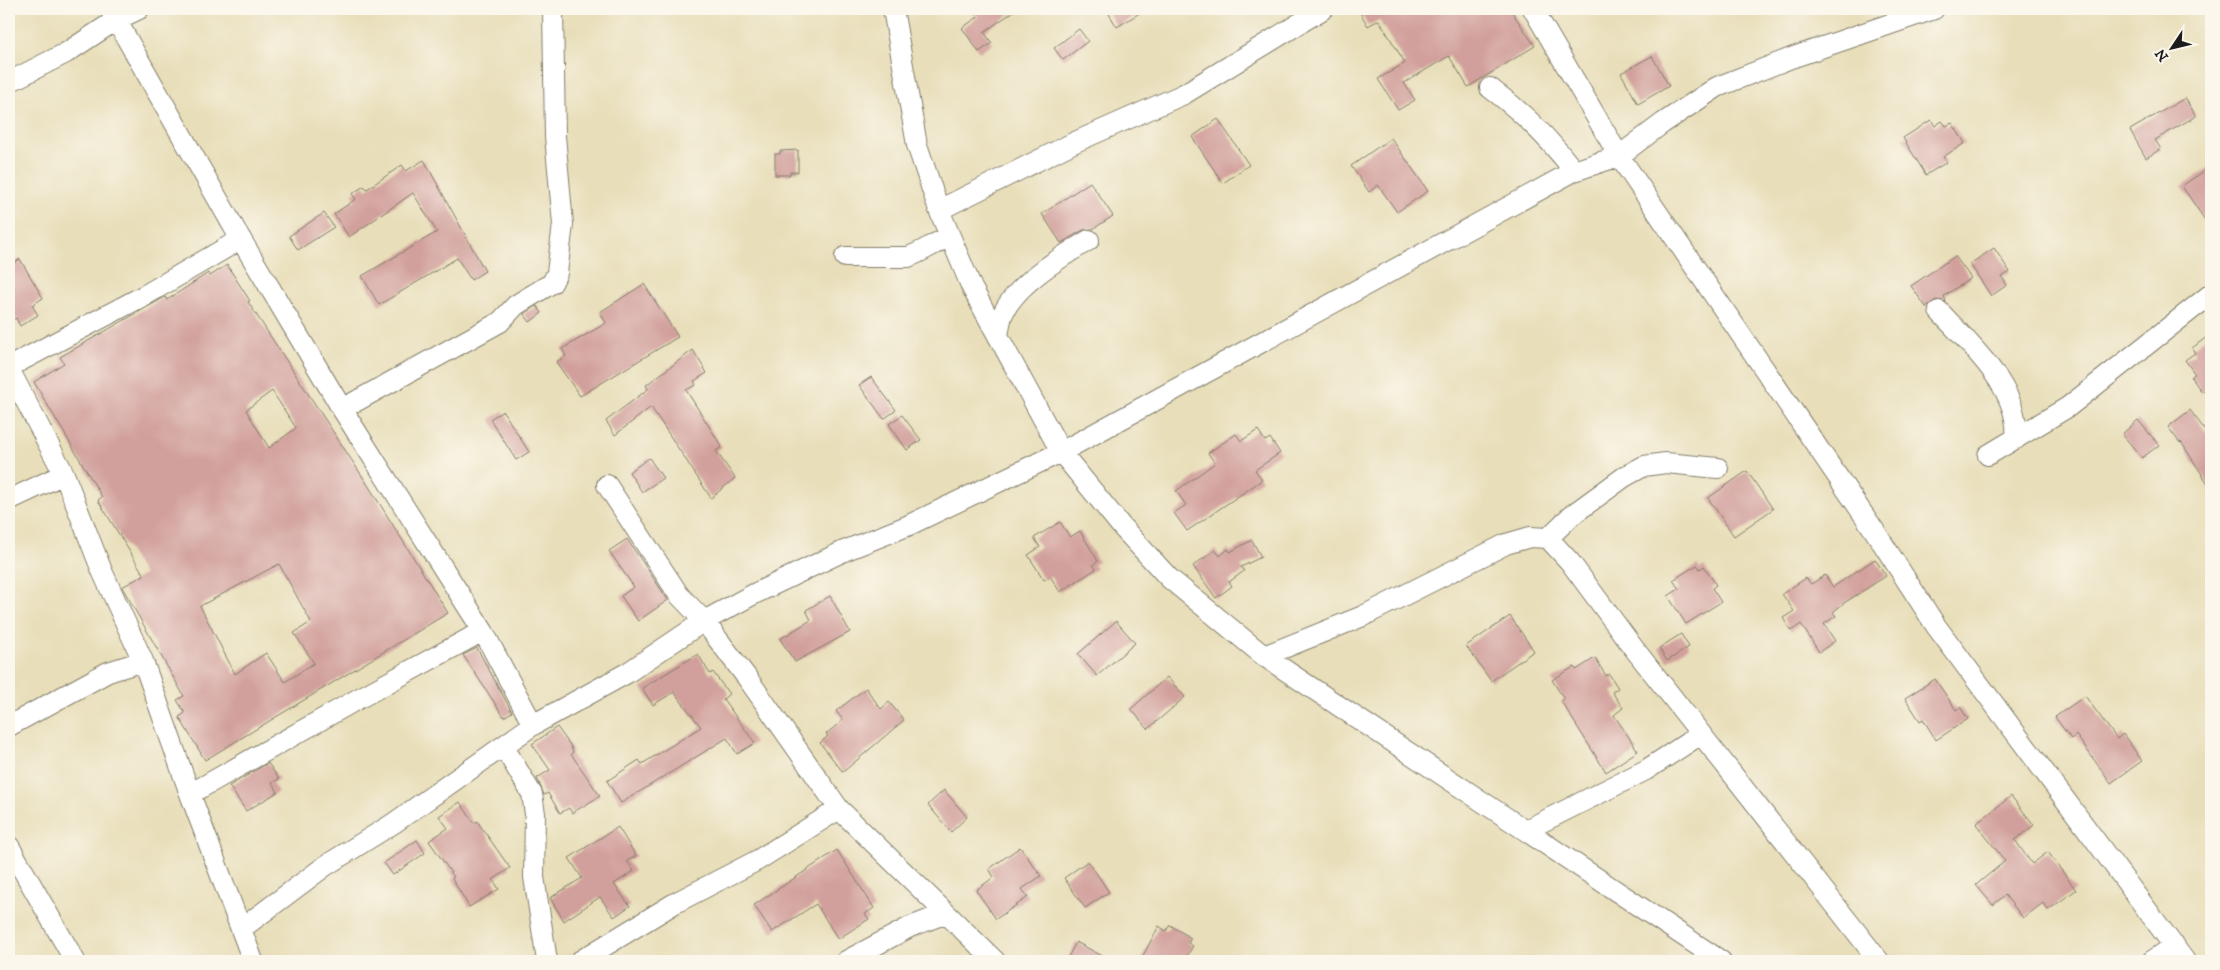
<svg xmlns="http://www.w3.org/2000/svg" width="2220" height="970" viewBox="0 0 2220 970" font-family="'IM FELL DW Pica',serif">
<style>
.building{fill:#d2a09c;fill-rule:evenodd}
.lines{fill:none;stroke-linecap:round;stroke-linejoin:round}
.minor-casing{stroke:#827d6a;stroke-width:22}
.minor{stroke:#fff;stroke-width:20}
</style>
<rect width="100%" height="100%" fill="#fbf7ec"/>
<filter id="ink" filterUnits="userSpaceOnUse"><feTurbulence type="fractalNoise" baseFrequency=".02" numOctaves="2"/><feDisplacementMap in="SourceGraphic" scale="10" xChannelSelector="R" yChannelSelector="G"/><feConvolveMatrix kernelMatrix="1 2 1 2 8 2 1 2 1" color-interpolation-filters="sRGB"/></filter>
<filter id="wash" filterUnits="userSpaceOnUse"><feTurbulence type="fractalNoise" baseFrequency=".0096" numOctaves="4" result="noise"/><feDisplacementMap in="SourceGraphic" scale="20" xChannelSelector="R" yChannelSelector="G"/><feGaussianBlur stdDeviation="1.12" result="paint"/><feColorMatrix in="noise" values="0 0 0 0 0 0 0 0 0 0 0 0 0 0 0 0 0 1.4 0 .05"/><feComposite in="paint" operator="in"/></filter>
<g filter="url(#wash)">
<rect width="100%" height="100%" fill="#e8deb9"/>
<g id="blocks">
<path class="building" d="M 972,9 L 1017,9 L 984,32 L 992,43 L 979,52 L 962,28 L 978,17 Z
M 1106,9 L 1146,9 L 1117,27 Z
M 1358,9 L 1510,9 L 1535,46 L 1468,87 L 1449,56 L 1404,83 L 1415,100 L 1398,110 L 1378,79 L 1405,63 L 1379,20 L 1368,26 Z
M 1079,29 L 1088,41 L 1063,60 L 1054,48 Z
M 1652,56 L 1669,86 L 1638,104 L 1621,73 Z
M 2185,98 L 2196,116 L 2155,140 L 2161,149 L 2146,158 L 2130,130 Z
M 1218,119 L 1249,165 L 1223,183 L 1192,137 Z
M 1931,120 L 1935,126 L 1942,121 L 1946,126 L 1952,123 L 1965,143 L 1943,157 L 1947,162 L 1926,175 L 1903,138 Z
M 1391,138 L 1428,191 L 1397,212 L 1378,185 L 1369,192 L 1351,166 Z
M 798,150 L 798,172 L 790,172 L 790,175 L 775,175 L 775,154 L 780,154 L 780,151 Z
M 424,160 L 485,271 L 471,280 L 457,258 L 379,305 L 362,276 L 437,232 L 413,193 L 349,237 L 334,214 L 356,199 L 352,194 L 364,186 L 367,189 L 402,165 L 406,171 Z
M 2211,166 L 2211,229 L 2182,186 Z
M 1090,182 L 1113,216 L 1093,229 L 1083,230 L 1061,243 L 1042,214 Z
M 324,213 L 334,227 L 298,250 L 289,236 Z
M 1994,248 L 2010,272 L 2002,277 L 2007,285 L 1991,296 L 1970,264 Z
M 1955,256 L 1971,278 L 1944,296 L 1946,302 L 1936,300 L 1926,307 L 1911,286 Z
M 20,259 L 43,298 L 32,305 L 38,315 L 20,326 L 16,318 L 9,322 L 9,266 Z
M 227,265 L 250,301 L 248,302 L 366,482 L 448,613 L 205,760 L 179,717 L 185,713 L 177,700 L 184,696 L 122,587 L 144,575 L 98,500 L 102,497 L 34,382 L 64,363 L 60,357 L 165,297 L 167,300 L 208,273 L 210,276 ZM 272,391 L 296,428 L 269,448 L 246,410 ZM 279,564 L 311,622 L 294,633 L 314,663 L 285,682 L 266,653 L 235,674 L 200,606 Z
M 644,284 L 678,337 L 580,396 L 556,362 L 566,356 L 562,349 L 606,323 L 600,312 Z
M 537,306 L 542,313 L 530,322 L 524,314 Z
M 2211,334 L 2211,395 L 2206,388 L 2202,392 L 2191,377 L 2195,374 L 2185,360 L 2195,353 L 2192,348 Z
M 693,350 L 707,373 L 694,381 L 696,385 L 686,390 L 722,447 L 716,451 L 735,478 L 711,498 L 651,407 L 615,435 L 606,421 L 648,389 L 646,385 Z
M 871,377 L 896,410 L 884,419 L 859,385 Z
M 2190,410 L 2211,438 L 2211,488 L 2181,442 L 2180,443 L 2168,427 Z
M 503,411 L 529,452 L 516,460 L 490,419 Z
M 902,415 L 921,440 L 907,450 L 889,424 Z
M 2138,420 L 2159,445 L 2142,458 L 2122,434 Z
M 1258,430 L 1265,441 L 1270,438 L 1280,453 L 1255,470 L 1262,480 L 1187,531 L 1174,513 L 1186,505 L 1176,491 L 1215,463 L 1208,453 L 1236,434 L 1241,441 Z
M 649,458 L 663,478 L 642,492 L 629,472 Z
M 1747,471 L 1773,509 L 1734,536 L 1708,498 Z
M 1060,522 L 1070,537 L 1080,531 L 1098,561 L 1093,565 L 1096,569 L 1060,592 L 1050,576 L 1044,580 L 1028,555 L 1040,547 L 1034,538 Z
M 627,539 L 668,600 L 638,621 L 621,596 L 634,587 L 609,551 Z
M 1252,540 L 1261,557 L 1241,567 L 1244,571 L 1229,582 L 1232,586 L 1216,598 L 1193,566 L 1215,550 L 1220,556 L 1228,549 L 1230,552 Z
M 1875,559 L 1886,576 L 1844,603 L 1833,612 L 1836,616 L 1824,624 L 1835,641 L 1819,652 L 1801,624 L 1791,631 L 1783,618 L 1794,611 L 1782,594 L 1806,578 L 1811,584 L 1825,575 L 1833,587 Z
M 1697,565 L 1700,569 L 1704,566 L 1716,585 L 1712,588 L 1721,602 L 1686,624 L 1668,596 L 1679,589 L 1673,580 Z
M 830,596 L 850,632 L 795,662 L 780,639 L 811,620 L 806,610 Z
M 1510,616 L 1534,651 L 1491,681 L 1466,646 Z
M 1116,621 L 1135,643 L 1097,676 L 1078,654 Z
M 1681,634 L 1689,647 L 1667,661 L 1659,648 Z
M 477,648 L 512,712 L 504,717 L 463,655 Z
M 698,654 L 710,674 L 713,672 L 729,694 L 723,699 L 755,743 L 737,754 L 727,738 L 621,803 L 607,781 L 639,760 L 642,764 L 701,727 L 674,692 L 653,705 L 642,688 Z
M 1595,658 L 1606,676 L 1609,674 L 1618,688 L 1612,692 L 1623,708 L 1614,715 L 1638,751 L 1606,772 L 1561,701 L 1564,699 L 1552,680 L 1574,667 L 1576,670 Z
M 1167,677 L 1185,697 L 1148,729 L 1131,709 Z
M 1935,679 L 1956,710 L 1960,707 L 1968,719 L 1936,740 L 1923,719 L 1920,721 L 1905,698 Z
M 866,688 L 881,709 L 889,702 L 904,720 L 843,772 L 820,743 L 828,736 L 826,734 L 843,720 L 836,711 Z
M 2085,696 L 2117,739 L 2123,734 L 2142,761 L 2111,783 L 2076,735 L 2071,739 L 2055,717 Z
M 557,727 L 570,745 L 573,752 L 571,754 L 600,796 L 572,813 L 569,808 L 560,813 L 548,793 L 544,795 L 537,778 L 550,770 L 532,744 Z
M 268,763 L 279,779 L 272,783 L 278,792 L 246,811 L 229,786 Z
M 944,790 L 967,817 L 951,832 L 928,805 Z
M 2011,796 L 2034,825 L 2015,840 L 2032,864 L 2048,852 L 2076,890 L 2048,910 L 2043,903 L 2023,918 L 2005,895 L 1993,905 L 1976,885 L 2005,861 L 1976,824 Z
M 460,802 L 474,823 L 477,821 L 510,868 L 493,880 L 499,889 L 469,907 L 452,878 L 454,877 L 429,841 L 448,828 L 439,816 Z
M 618,827 L 636,856 L 627,861 L 634,871 L 614,884 L 630,906 L 614,917 L 600,897 L 564,921 L 550,898 L 582,878 L 569,858 Z
M 417,840 L 425,853 L 393,875 L 384,863 Z
M 1020,847 L 1041,876 L 1022,889 L 1028,897 L 996,919 L 976,890 L 994,877 L 989,869 Z
M 837,850 L 874,908 L 865,914 L 869,919 L 838,939 L 816,904 L 772,932 L 754,905 Z
M 1088,861 L 1109,892 L 1085,908 L 1064,878 Z
M 1170,925 L 1191,938 L 1188,943 L 1193,946 L 1184,961 L 1140,961 L 1159,926 L 1166,931 Z
M 1076,942 L 1112,961 L 1066,961 Z"/>
</g>
</g>
<g filter="url(#ink)">
<use href="#blocks" fill-opacity="0" stroke="#827d6a" stroke-width="1"/>
<g class="lines">
<defs>
<path id="minor" d="M 110,9 L 236,231 L 342,409 L 483,631 L 533,725
M 893,9 L 917,145 L 939,210 L 972,288 L 1061,452 L 1122,527 L 1169,578 L 1264,656 L 1721,961
M 1533,9 L 1619,156 L 1874,530 L 1936,626 L 2185,961
M 9,82 L 66,53 L 116,20 L 139,9
M 1490,88 C 1524,113 1549,138 1574,171
M 939,210 L 1073,143 L 1184,94 L 1323,9
M 845,257 L 908,257 C 923,252 935,242 950,237
M 1939,311 C 1970,345 2021,389 2016,439
M 998,336 C 999,329 1000,322 1002,316 C 1014,285 1061,257 1089,240
M 9,367 L 147,294 L 241,239
M 9,369 L 64,474 L 102,571 L 143,661 L 190,794 L 253,961
M 342,409 L 500,322 L 516,305 L 552,283 L 557,273 L 563,224 L 555,136 L 553,9
M 1988,455 L 2068,407 L 2211,294
M 607,485 L 679,595 L 704,621 L 748,679 L 839,809 L 995,961
M 9,500 L 64,474
M 1548,538 L 1572,515 L 1624,477 L 1644,466 L 1666,463 L 1718,468
M 1264,656 L 1363,616 L 1506,544 L 1530,537 L 1548,538 L 1570,562 L 1632,646 L 1879,961
M 9,726 L 108,672 L 143,661
M 504,747 L 532,794 L 535,814 L 534,877 L 547,961
M 190,794 L 356,700 L 483,631
M 1526,830 L 1646,770 L 1701,734
M 9,846 L 75,961
M 241,929 L 325,866 L 394,823 L 533,725 L 627,673 L 704,621 L 754,594 L 844,551 L 907,526 L 1061,452 L 1574,171 L 1619,156 L 1663,123 L 1717,87 L 1791,58 L 1934,9
M 580,961 L 675,903 L 758,860 L 839,809
M 846,961 L 910,927 L 944,914
M 2152,961 L 2175,946"/>
</defs>
<use href="#minor" class="minor-casing"/>
<use href="#minor" class="minor"/>
</g>
</g>
<rect width="2220" height="970" fill="none" stroke="#fbf7ec" stroke-width="30"/>
<g transform="translate(2172 48) rotate(235)" stroke="#fbf7ec" stroke-width="4" paint-order="stroke">
<path d="M0-4L9 19L0 12L-9 19Z" fill="#1c1c1c"/>
<text y="-8" font-size="14" font-weight="bold" text-anchor="middle" fill="#1c1c1c">N</text>
</g>
</svg>
